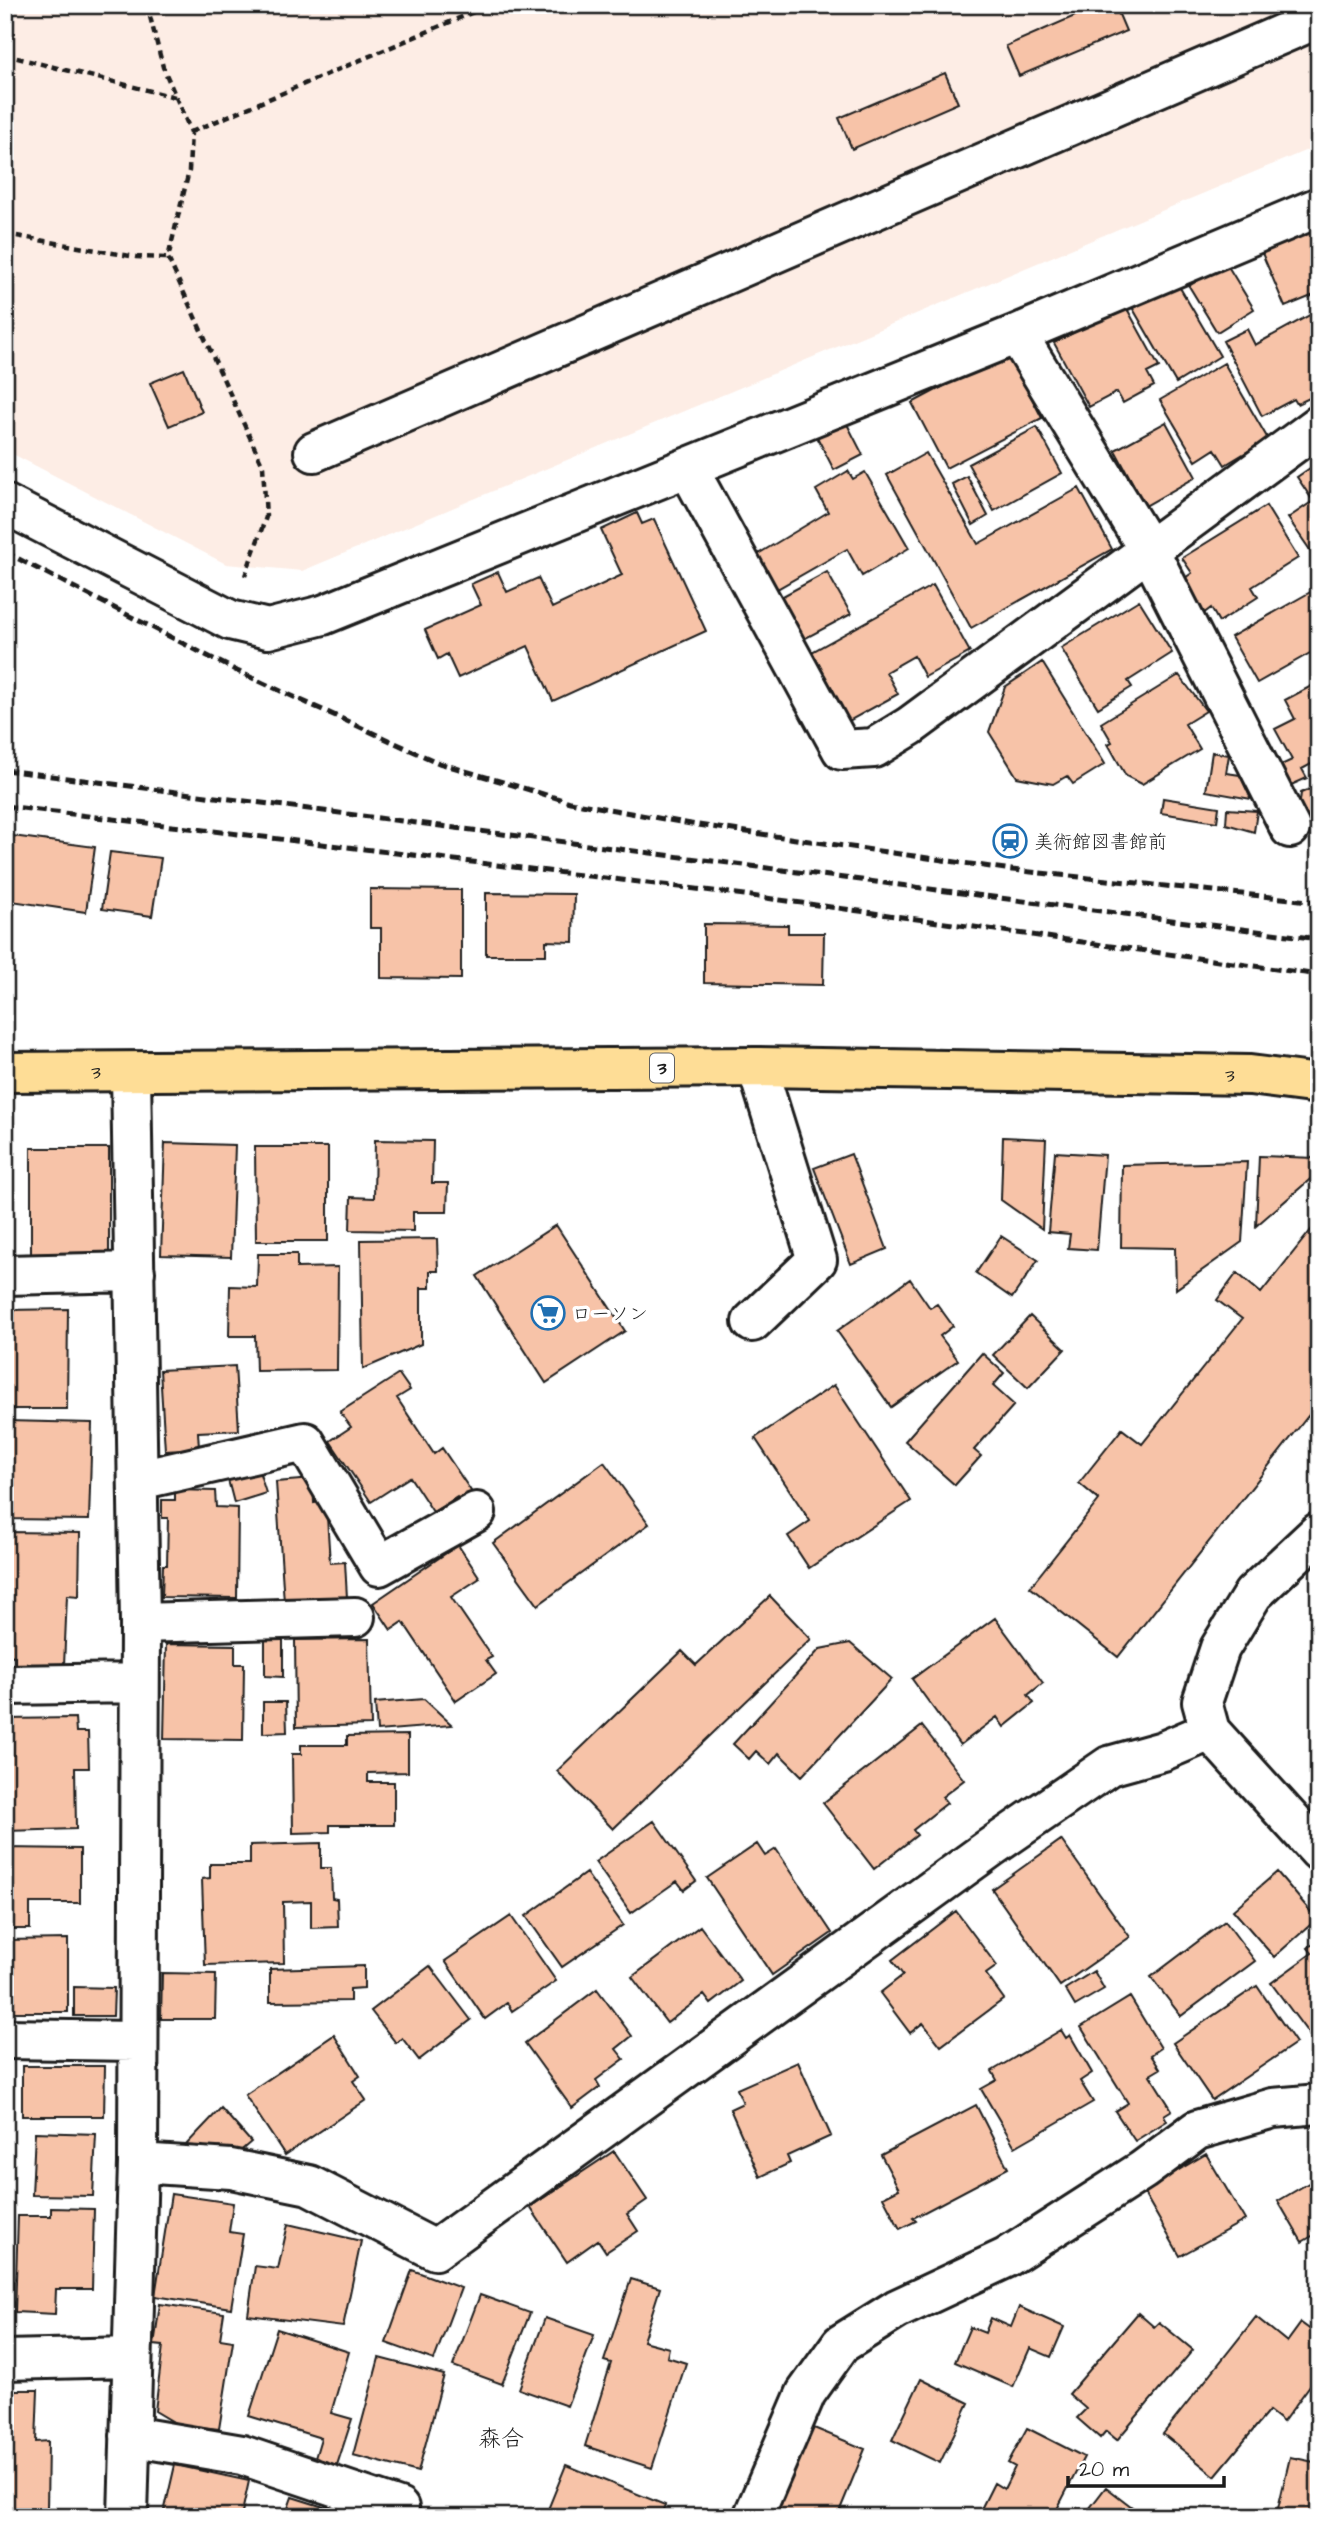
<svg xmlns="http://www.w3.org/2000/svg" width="1324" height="2522" viewBox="0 0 1324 2522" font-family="'Architects Daughter','Klee One',sans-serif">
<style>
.built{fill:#fdede5}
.building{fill:#f7c3a8;stroke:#1c1c1c;stroke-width:2}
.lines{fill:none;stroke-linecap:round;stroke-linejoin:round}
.minor-casing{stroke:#1c1c1c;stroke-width:44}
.major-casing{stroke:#1c1c1c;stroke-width:44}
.path{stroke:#1c1c1c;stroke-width:4.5;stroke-dasharray:7 5;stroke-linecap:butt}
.minor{stroke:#fff;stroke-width:38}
.major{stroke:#fedd96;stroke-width:38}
.rail{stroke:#1c1c1c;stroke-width:5;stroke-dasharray:10 5;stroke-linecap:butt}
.labels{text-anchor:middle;stroke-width:7;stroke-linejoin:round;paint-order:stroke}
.shield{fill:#fff;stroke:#606060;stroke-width:2}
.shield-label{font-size:18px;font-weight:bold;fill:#1c1c1c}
.poi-label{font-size:19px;fill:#1c1c1c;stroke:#fff;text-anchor:start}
.street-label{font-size:19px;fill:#1c1c1c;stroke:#fff}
.quarter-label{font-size:23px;fill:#1c1c1c;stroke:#fff}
</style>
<rect width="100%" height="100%" fill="#fff"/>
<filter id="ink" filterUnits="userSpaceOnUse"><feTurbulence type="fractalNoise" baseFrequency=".0143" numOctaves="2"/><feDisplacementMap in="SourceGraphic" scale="14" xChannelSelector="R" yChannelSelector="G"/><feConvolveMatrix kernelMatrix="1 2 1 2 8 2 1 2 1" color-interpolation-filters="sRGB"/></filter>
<g filter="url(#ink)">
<path class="built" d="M 5,5 L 1319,5 L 1319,145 L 302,571 L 226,564 L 5,450 Z"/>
<path class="building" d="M 1100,5 L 1115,5 L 1126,31 L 1019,76 L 1006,46 Z
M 945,73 L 958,103 L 852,149 L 839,118 Z
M 1319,220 L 1319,293 L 1285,307 L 1259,246 Z
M 1226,263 L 1254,309 L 1217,332 L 1189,286 Z
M 1176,281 L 1220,356 L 1176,383 L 1132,307 Z
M 1125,305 L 1159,367 L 1147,373 L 1154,386 L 1123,403 L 1117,392 L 1089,407 L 1054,343 Z
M 1315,312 L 1319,319 L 1319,382 L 1313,385 L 1318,394 L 1297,404 L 1294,399 L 1262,416 L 1223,341 L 1247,329 L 1255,345 Z
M 1008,352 L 1042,418 L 946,468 L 912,403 Z
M 1224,363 L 1268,439 L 1225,465 L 1215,449 L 1196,461 L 1160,400 Z
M 184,369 L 202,412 L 169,426 L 150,383 Z
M 846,422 L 863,455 L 834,470 L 817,437 Z
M 1166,422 L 1196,477 L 1145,506 L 1115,450 Z
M 1037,427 L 1062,473 L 994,511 L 968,464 Z
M 926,453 L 978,544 L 1079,488 L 1112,549 L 971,628 L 887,475 Z
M 1319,462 L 1319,563 L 1288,518 L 1313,501 L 1297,477 Z
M 848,471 L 853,479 L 865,472 L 909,548 L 862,576 L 847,549 L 777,589 L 758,554 L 828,512 L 816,490 Z
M 967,476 L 988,516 L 973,525 L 952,484 Z
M 1266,506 L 1298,558 L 1252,587 L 1258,597 L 1219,622 L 1211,608 L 1203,614 L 1182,580 L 1192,573 L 1182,558 Z
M 637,513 L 642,524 L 654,519 L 706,631 L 553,701 L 528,646 L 458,678 L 447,654 L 438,659 L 425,630 L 481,605 L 471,584 L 498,572 L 507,592 L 538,578 L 552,608 L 622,575 L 601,530 Z
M 827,572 L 851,614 L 804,639 L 781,597 Z
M 933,585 L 970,652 L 925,677 L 914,656 L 886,672 L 898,694 L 849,721 L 812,652 Z
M 1314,590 L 1319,599 L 1319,648 L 1257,683 L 1231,637 Z
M 1139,600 L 1172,653 L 1128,681 L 1132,687 L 1098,708 L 1061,648 Z
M 1042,662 L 1105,764 L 1073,784 L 1067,776 L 1053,784 L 1017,777 L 989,732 L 1005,687 Z
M 1179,675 L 1206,711 L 1185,724 L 1200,749 L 1142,784 L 1126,776 L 1108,744 L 1112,742 L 1101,723 Z
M 1319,682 L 1319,760 L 1302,769 L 1307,778 L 1289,786 L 1279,766 L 1292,760 L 1275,729 L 1295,719 L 1285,700 Z
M 1212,752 L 1229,755 L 1226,773 L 1240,775 L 1251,799 L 1206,791 Z
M 1319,785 L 1319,826 L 1311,825 L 1299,810 L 1301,793 Z
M 1163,798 L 1219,807 L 1217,822 L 1161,813 Z
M 1227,809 L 1257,811 L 1254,832 L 1226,824 Z
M 5,835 L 95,847 L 86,912 L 5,900 Z
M 110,852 L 161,858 L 152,916 L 102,909 Z
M 370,889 L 461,890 L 461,979 L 381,978 L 381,928 L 370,928 Z
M 486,893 L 574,894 L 573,942 L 546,941 L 546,955 L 486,955 Z
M 704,924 L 788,925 L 788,933 L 824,933 L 823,985 L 704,983 Z
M 1003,1137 L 1046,1139 L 1042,1229 L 1001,1200 Z
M 375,1140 L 433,1141 L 432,1183 L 448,1183 L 447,1212 L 413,1212 L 413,1231 L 350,1230 L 351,1197 L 374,1198 Z
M 165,1143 L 235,1145 L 231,1257 L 161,1255 Z
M 255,1147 L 328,1147 L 328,1241 L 256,1241 Z
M 31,1148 L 109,1148 L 109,1253 L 31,1254 Z
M 1055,1152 L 1105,1155 L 1097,1250 L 1068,1248 L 1070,1234 L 1048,1232 Z
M 851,1154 L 887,1249 L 851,1264 L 814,1168 Z
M 1259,1156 L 1315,1158 L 1315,1175 L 1256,1226 Z
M 1247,1162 L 1242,1242 L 1176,1289 L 1175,1248 L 1121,1247 L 1122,1165 Z
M 1319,1220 L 1319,1402 L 1118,1657 L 1030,1587 L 1099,1500 L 1079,1483 L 1122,1429 L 1142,1444 L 1242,1319 L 1217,1300 L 1237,1273 L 1261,1293 Z
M 556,1225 L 625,1331 L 546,1383 L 477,1276 Z
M 1001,1236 L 1038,1260 L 1012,1298 L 976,1273 Z
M 437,1239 L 438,1271 L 430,1271 L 430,1288 L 421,1288 L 421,1344 L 363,1369 L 361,1240 Z
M 258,1254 L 297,1254 L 297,1268 L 338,1267 L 337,1370 L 256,1371 L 255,1336 L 229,1336 L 230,1286 L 257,1287 Z
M 910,1279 L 930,1308 L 937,1304 L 953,1326 L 940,1336 L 958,1360 L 891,1407 L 837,1331 Z
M 68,1309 L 67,1409 L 8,1409 L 8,1310 Z
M 1030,1316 L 1065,1349 L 1028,1388 L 993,1355 Z
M 982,1353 L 1004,1373 L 993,1386 L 1014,1405 L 974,1450 L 981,1456 L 955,1485 L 905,1441 Z
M 235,1366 L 239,1430 L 198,1432 L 199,1448 L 165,1450 L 160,1370 Z
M 399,1374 L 410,1390 L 397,1398 L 434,1454 L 442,1448 L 473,1494 L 461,1502 L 457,1497 L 433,1512 L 410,1477 L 371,1502 L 330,1441 L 351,1427 L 340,1412 Z
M 834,1385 L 911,1501 L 809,1568 L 788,1536 L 810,1521 L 755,1438 Z
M 6,1421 L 92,1423 L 89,1520 L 5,1519 Z
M 604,1462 L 649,1524 L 538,1605 L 493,1543 Z
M 259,1471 L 266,1493 L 234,1503 L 228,1480 Z
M 313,1479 L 314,1503 L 326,1501 L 330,1563 L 345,1562 L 347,1598 L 284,1602 L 276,1482 Z
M 175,1490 L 215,1491 L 216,1507 L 238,1508 L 237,1598 L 162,1597 L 163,1565 L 167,1565 L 168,1518 L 162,1518 L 162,1500 L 175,1500 Z
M 8,1532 L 80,1533 L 79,1596 L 67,1595 L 64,1666 L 15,1664 L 15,1656 L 5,1655 Z
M 458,1545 L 480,1578 L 451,1597 L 492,1657 L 486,1660 L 496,1674 L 456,1701 L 403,1622 L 391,1630 L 373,1603 Z
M 770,1596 L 811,1639 L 613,1829 L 557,1771 L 682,1651 L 696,1665 Z
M 995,1618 L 1043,1683 L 1028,1695 L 1034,1703 L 1004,1727 L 997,1717 L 960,1745 L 912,1679 Z
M 265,1639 L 283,1639 L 283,1677 L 265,1676 Z
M 369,1639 L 371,1725 L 296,1727 L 295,1640 Z
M 850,1643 L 892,1679 L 802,1776 L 779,1753 L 770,1764 L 756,1751 L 749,1759 L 733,1744 L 820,1649 Z
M 166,1644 L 235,1645 L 235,1664 L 244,1664 L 243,1740 L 164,1739 Z
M 424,1699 L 452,1725 L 377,1731 L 375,1703 Z
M 263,1702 L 286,1702 L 287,1732 L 263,1733 Z
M 75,1718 L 76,1732 L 88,1732 L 89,1768 L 75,1768 L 76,1829 L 5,1831 L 5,1719 Z
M 922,1726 L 964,1780 L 942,1797 L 947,1803 L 913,1830 L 917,1835 L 874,1869 L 823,1803 Z
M 408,1735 L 408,1772 L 368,1773 L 368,1782 L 394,1782 L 394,1825 L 330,1825 L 330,1832 L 293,1833 L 292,1754 L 301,1754 L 301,1745 L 347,1745 L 347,1736 Z
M 1319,1795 L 1319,1813 L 1310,1801 Z
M 654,1821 L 696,1881 L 684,1890 L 677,1881 L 631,1913 L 595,1862 Z
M 1061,1840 L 1130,1937 L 1060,1986 L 992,1889 Z
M 321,1843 L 321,1868 L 331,1868 L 332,1898 L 337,1899 L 338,1927 L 311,1928 L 311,1901 L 283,1902 L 284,1963 L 205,1965 L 202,1879 L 210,1878 L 210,1864 L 250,1864 L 250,1845 Z
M 757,1844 L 765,1856 L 776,1849 L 832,1933 L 772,1975 L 707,1878 Z
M 5,1848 L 80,1849 L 80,1903 L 30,1903 L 30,1929 L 5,1929 Z
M 1277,1872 L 1317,1919 L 1274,1957 L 1233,1910 Z
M 586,1873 L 623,1925 L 562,1967 L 526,1916 Z
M 956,1911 L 997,1966 L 986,1974 L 1004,1999 L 941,2046 L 923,2023 L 910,2033 L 880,1993 L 903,1975 L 892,1960 Z
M 511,1916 L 556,1981 L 512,2011 L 507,2003 L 485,2019 L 445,1961 Z
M 1225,1921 L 1255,1961 L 1181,2016 L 1151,1977 Z
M 700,1926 L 741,1981 L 711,2004 L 704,1995 L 667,2023 L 632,1977 Z
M 68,1939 L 68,2012 L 5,2012 L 5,1940 Z
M 1319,1940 L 1319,2044 L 1317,2045 L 1271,1983 L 1312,1953 L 1308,1948 Z
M 364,1966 L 364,1988 L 350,1989 L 350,2001 L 270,2002 L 270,1969 Z
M 430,1966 L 471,2020 L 419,2060 L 402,2038 L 396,2043 L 371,2011 Z
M 1094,1971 L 1104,1989 L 1075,2006 L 1065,1989 Z
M 162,1973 L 216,1974 L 215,2019 L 161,2019 Z
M 1257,1986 L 1296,2043 L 1212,2100 L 1173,2043 Z
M 74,1987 L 114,1988 L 113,2016 L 74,2016 Z
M 597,1989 L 632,2036 L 616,2049 L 624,2059 L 596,2080 L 600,2087 L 572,2108 L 525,2043 Z
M 1130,1997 L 1161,2048 L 1151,2055 L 1160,2069 L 1150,2075 L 1172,2110 L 1164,2115 L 1167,2121 L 1135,2141 L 1115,2111 L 1128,2103 L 1081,2027 Z
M 1061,2030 L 1066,2038 L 1070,2035 L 1092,2073 L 1080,2081 L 1093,2102 L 1015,2147 L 981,2089 L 997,2080 L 992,2071 Z
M 334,2035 L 360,2076 L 353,2081 L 366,2100 L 285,2155 L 245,2095 Z
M 798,2062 L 831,2136 L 787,2156 L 790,2163 L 760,2177 L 730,2109 L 743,2103 L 737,2089 Z
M 22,2066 L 105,2066 L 104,2116 L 22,2116 Z
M 976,2105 L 1008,2168 L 913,2218 L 916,2221 L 900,2229 L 883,2197 L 899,2189 L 881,2155 Z
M 221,2108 L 251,2142 L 237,2154 L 184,2147 Z
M 35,2132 L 96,2134 L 93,2196 L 32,2195 Z
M 614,2151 L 647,2200 L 627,2214 L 638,2231 L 606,2252 L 598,2240 L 567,2262 L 530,2207 Z
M 1206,2154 L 1245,2220 L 1180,2256 L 1143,2191 Z
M 1319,2177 L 1319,2232 L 1302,2242 L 1278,2201 Z
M 171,2194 L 233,2203 L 229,2232 L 243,2234 L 231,2308 L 155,2296 Z
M 51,2208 L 94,2209 L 92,2289 L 56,2289 L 55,2314 L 15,2312 L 18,2216 L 51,2216 Z
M 288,2224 L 361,2241 L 343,2327 L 248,2315 L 255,2266 L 278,2269 Z
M 412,2270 L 461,2288 L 434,2360 L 386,2343 Z
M 631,2279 L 660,2288 L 643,2341 L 669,2348 L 667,2357 L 686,2363 L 652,2468 L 585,2446 L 611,2363 L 604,2361 Z
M 480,2295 L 530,2313 L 502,2384 L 453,2366 Z
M 160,2304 L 224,2313 L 220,2339 L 233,2341 L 219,2429 L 177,2424 L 155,2411 L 163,2346 L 154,2345 Z
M 1019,2307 L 1064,2327 L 1051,2357 L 1030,2348 L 1013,2387 L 955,2362 L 970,2327 L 985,2333 L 991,2318 L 1011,2327 Z
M 1138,2313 L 1154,2327 L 1159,2322 L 1193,2350 L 1117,2440 L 1106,2431 L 1100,2438 L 1077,2418 L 1086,2409 L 1069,2394 Z
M 1256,2317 L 1287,2342 L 1301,2323 L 1319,2336 L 1319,2373 L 1283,2422 L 1269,2411 L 1215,2476 L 1163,2434 Z
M 545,2318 L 594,2335 L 567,2406 L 519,2389 Z
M 277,2329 L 349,2352 L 331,2413 L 352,2419 L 337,2465 L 315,2458 L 321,2438 L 249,2416 Z
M 379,2358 L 444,2375 L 418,2472 L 353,2455 Z
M 921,2379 L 969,2403 L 940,2463 L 892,2440 Z
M 5,2390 L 38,2390 L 36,2442 L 48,2441 L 47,2510 L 5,2509 Z
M 809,2426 L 865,2449 L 837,2517 L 773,2517 Z
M 1027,2428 L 1084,2457 L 1053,2517 L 977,2517 L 994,2483 L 1004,2489 L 1015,2467 L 1008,2463 Z
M 1290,2457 L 1319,2463 L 1319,2517 L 1276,2517 Z
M 175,2465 L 249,2481 L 241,2517 L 163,2517 Z
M 566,2465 L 665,2505 L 660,2517 L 621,2514 L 620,2517 L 560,2517 L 547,2512 Z
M 1106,2487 L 1145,2517 L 1083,2517 Z
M 292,2497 L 330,2509 L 328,2517 L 285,2517 Z"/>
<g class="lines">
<defs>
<path id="minor" d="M 1017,334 L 1150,552 L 1290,828
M 314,452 L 1319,18
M 688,468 L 842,750 L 874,748 L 910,726 L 1319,425
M 5,504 L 230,620 L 268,629 L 323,615 L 1017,334 L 1319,207
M 5,1275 L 135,1272
M 752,1322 L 817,1260 L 757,1067
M 139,1480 L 305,1442 L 379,1566 L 476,1512
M 1319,1532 L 1253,1594 L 1220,1648 L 1202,1702 L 1210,1731 L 1319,1851
M 140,1623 L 355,1617
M 5,1685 L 139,1683
M 5,2039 L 136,2041
M 138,2163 L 231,2169 L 309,2185 L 435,2250 L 990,1848 L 1109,1766 L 1163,1751 L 1210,1731
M 5,2360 L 131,2357
M 130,2436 L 242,2455 L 399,2508
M 128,2517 L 138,2163 L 140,1623 L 131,1073
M 753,2517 L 806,2393 L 841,2344 L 897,2309 L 1006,2258 L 1143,2170 L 1197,2130 L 1273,2108 L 1319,2104"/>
<g id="major">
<path id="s1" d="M 5,1072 L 757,1067 L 1250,1075 L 1319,1084"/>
</g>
</defs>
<use href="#minor" class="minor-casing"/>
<use href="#major" class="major-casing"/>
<path class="path" d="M 147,5 L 163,67 L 191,132 L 189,171 L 168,258 L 263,466 L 266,517 L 245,576
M 5,55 L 175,97
M 191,132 L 490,5
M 5,234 L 136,257 L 168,258"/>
<use href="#minor" class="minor"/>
<use href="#major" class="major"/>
<path class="rail" d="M 5,552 L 237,671 L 439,763 L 570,802 L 691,824 L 1012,870 L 1319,902
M 5,770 L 1319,939
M 5,806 L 730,893 L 1319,975"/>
</g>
</g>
<defs>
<symbol id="station-ring" viewBox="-11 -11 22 22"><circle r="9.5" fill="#fff" stroke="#1f6fb2" stroke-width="1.5"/><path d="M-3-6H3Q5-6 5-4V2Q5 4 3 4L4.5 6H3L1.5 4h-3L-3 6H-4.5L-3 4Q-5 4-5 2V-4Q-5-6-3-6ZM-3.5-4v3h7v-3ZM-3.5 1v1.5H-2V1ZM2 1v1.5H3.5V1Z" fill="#1f6fb2"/></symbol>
<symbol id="supermarket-ring" viewBox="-11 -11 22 22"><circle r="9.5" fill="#fff" stroke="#1f6fb2" stroke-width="1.5"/><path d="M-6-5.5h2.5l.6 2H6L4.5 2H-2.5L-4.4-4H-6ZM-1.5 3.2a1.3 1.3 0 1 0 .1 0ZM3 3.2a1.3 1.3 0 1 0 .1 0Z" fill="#1f6fb2"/></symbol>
</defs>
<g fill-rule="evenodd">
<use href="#station-ring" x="991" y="822" width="38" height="38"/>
<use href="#supermarket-ring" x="529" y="1294" width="38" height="38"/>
</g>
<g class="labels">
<rect class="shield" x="650" y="1053.5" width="24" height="29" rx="5"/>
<g class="shield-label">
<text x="662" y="1074">3</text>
</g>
<g class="poi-label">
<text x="1034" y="848">美術館図書館前</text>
<text x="572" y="1320">ローソン</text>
</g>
<g class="street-label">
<text dy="7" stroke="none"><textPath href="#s1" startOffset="91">3</textPath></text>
<text dy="7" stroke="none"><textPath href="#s1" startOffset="1225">3</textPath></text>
</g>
<g class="quarter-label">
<text x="501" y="2446">森合</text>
</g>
</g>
<rect width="1324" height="2522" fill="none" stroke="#fff" stroke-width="28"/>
<rect x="14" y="14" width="1296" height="2494" fill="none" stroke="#1c1c1c" stroke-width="2.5" filter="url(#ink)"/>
<path d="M1068 2476v10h156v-10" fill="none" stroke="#1c1c1c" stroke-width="3.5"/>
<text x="1079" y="2476" font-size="21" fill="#1c1c1c" stroke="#ffffff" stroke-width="5" paint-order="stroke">20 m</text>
</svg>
